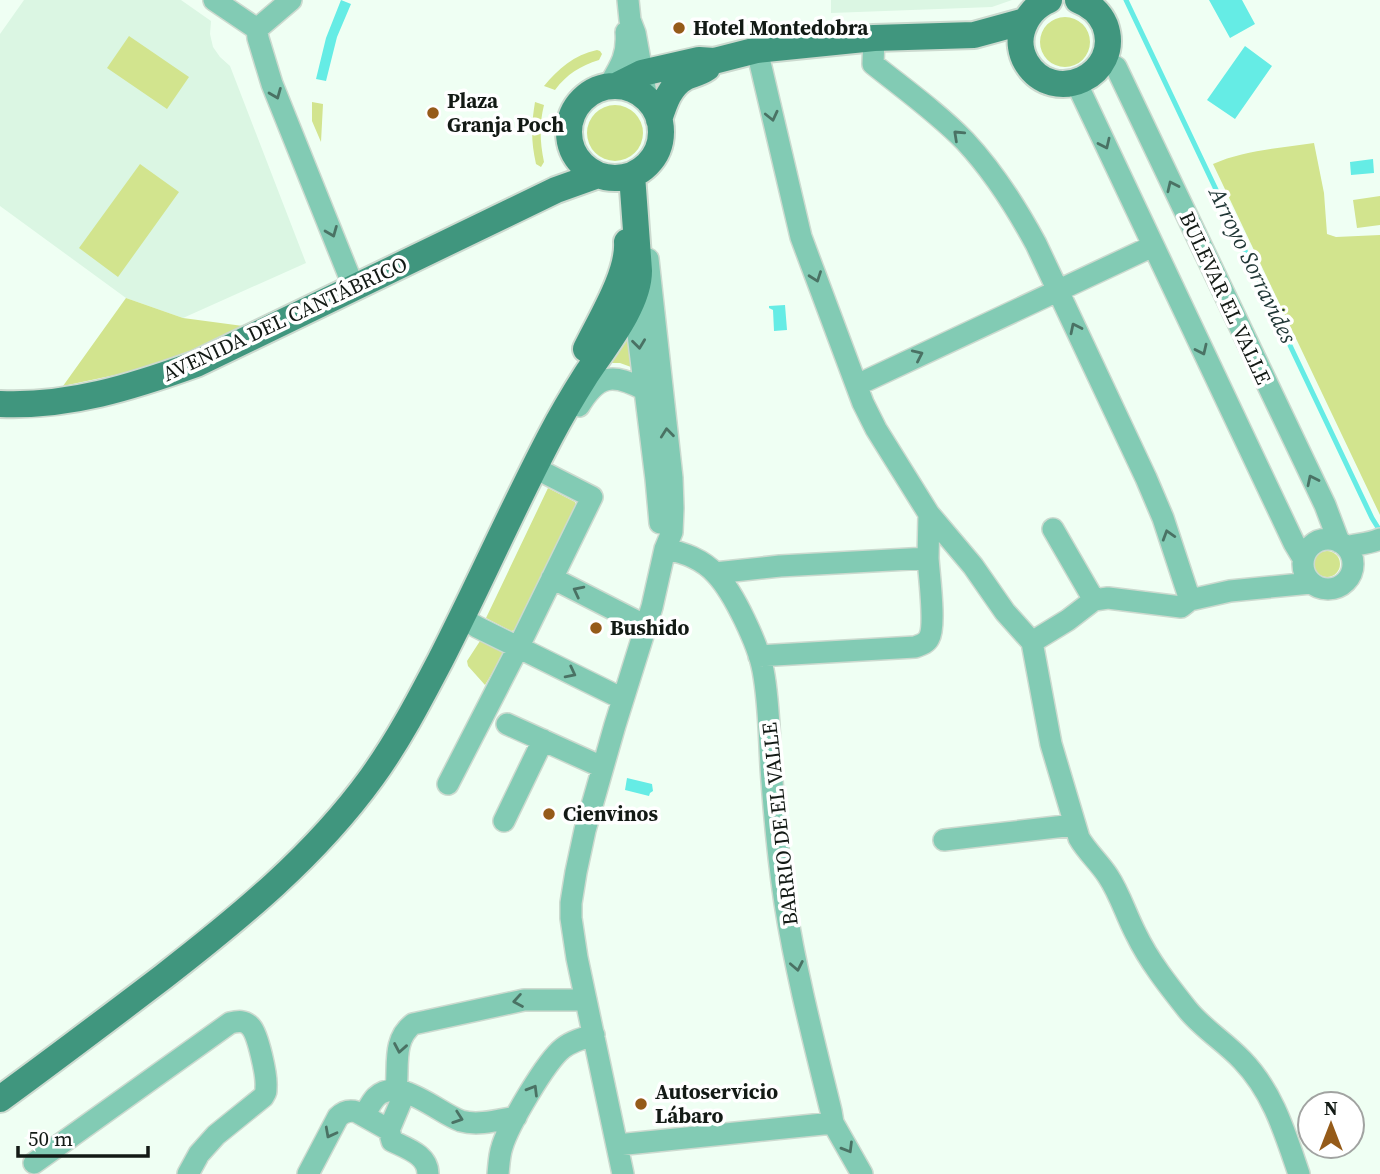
<svg xmlns="http://www.w3.org/2000/svg" width="1380" height="1174" viewBox="0 0 1380 1174" font-family="'Source Serif 4',serif">
<style>
.built{fill:#dbf6e3}
.green{fill:#d2e48e}
.water{fill:#65ece5}
.lines{fill:none;stroke-linecap:round;stroke-linejoin:round}
.stream{stroke:#65ece5;stroke-width:5}
.minor-casing{stroke:#ccdacf;stroke-width:24}
.major-casing{stroke:#ccdacf;stroke-width:30}
.minor{stroke:#82cbb4;stroke-width:21}
.major{stroke:#40967e;stroke-width:26}
.oneway{stroke:#4a7264}
.poi-dot{fill:#955b19;stroke:#fff;stroke-width:2.5}
.labels{text-anchor:middle;stroke-width:7;stroke-linejoin:round;paint-order:stroke}
.poi-label{font-size:21px;font-weight:bold;fill:#131a15;stroke:#fff;text-anchor:start}
.street-label{font-size:21px;fill:#131a15;stroke:#fff}
.water-label{font-size:23px;font-style:italic;fill:#1f3635;stroke:#fff}
</style>
<rect width="100%" height="100%" fill="#effff3"/>
<path class="built" d="M 24,0 L 181,0 L 211,21 L 210,34 L 213,47 L 220,57 L 230,66 L 306,263 L 183,318 L 126,298 L 0,206 L 0,34 Z
M 831,0 L 1012,0 L 992,7 L 831,13 Z"/>
<path class="green" d="M1040 42a25 25 0 1 1 50 0a25 25 0 1 1-50 0Z
M 129,36 L 189,77 L 167,109 L 107,68 Z
M 597,50 L 600,51 L 602,54 L 599,60 C 580,66 567,74 555,90 L 544,86 C 558,69 574,55 597,50 Z
M 312,102 L 323,104 L 321,142 L 312,121 Z
M 535,102 L 544,105 C 539,125 540,142 544,162 L 541,167 L 536,164 C 531,141 531,126 535,102 Z
M587 133a28 28 0 1 1 56 0a28 28 0 1 1-56 0Z
M 1314,143 L 1324,193 L 1327,234 L 1336,237 L 1380,235 L 1380,515 L 1213,164 C 1244,150 1281,148 1314,143 Z
M 140,164 L 179,192 L 118,277 L 79,248 Z
M 1380,196 L 1380,225 L 1357,228 L 1353,200 Z
M 126,298 L 183,318 L 243,326 L 198,348 L 134,371 L 63,386 Z
M 627,334 L 631,367 L 620,363 L 605,363 Z
M 548,488 L 575,502 L 577,507 L 516,630 L 511,631 L 486,618 Z
M1314 564a13 13 0 1 1 26 0a13 13 0 1 1-26 0Z
M 480,641 L 502,651 L 503,655 L 485,685 L 468,666 L 467,661 Z"/>
<path class="water" d="M 341,0 L 351,4 L 337,37 L 326,81 L 316,79 L 326,38 Z
M 1209,0 L 1242,0 L 1255,24 L 1230,38 Z
M 1245,46 L 1272,66 L 1235,119 L 1207,100 Z
M 1373,159 L 1374,173 L 1351,175 L 1350,162 Z
M 785,305 L 787,330 L 774,331 L 773,310 L 769,308 L 769,306 Z
M 627,778 L 652,784 L 653,791 L 650,793 L 649,796 L 625,790 Z"/>
<g class="lines">
<path class="stream" d="M 1126,0 L 1372,518 L 1380,531"/>
<defs>
<path id="minor" d="M 214,0 L 257,29
M 628,0 L 630,20 L 635,33 L 647,99
M 257,29 L 258,38 L 272,84 L 354,288
M 257,29 L 291,0
M 874,38 L 873,64 C 903,88 938,113 965,141 C 994,172 1016,207 1036,244 L 1146,478 L 1163,518 L 1190,600
M 757,50 L 801,237 L 863,403 L 876,429 L 929,514 L 973,566 L 1005,612 L 1032,642 L 1051,744 L 1079,838 C 1087,852 1099,862 1108,876 C 1120,894 1126,915 1136,934 C 1149,961 1168,985 1187,1009 C 1202,1028 1225,1042 1242,1060 C 1273,1092 1285,1133 1299,1174
M 1103,60 L 1116,67 L 1325,505 L 1339,542
M 1076,82 L 1294,543 L 1303,558
M 608,87 C 620,67 628,56 626,32
M 633,294 L 656,479 L 660,523
M 857,385 L 1153,246
M 579,406 C 598,374 613,373 645,390
M 1053,529 L 1094,600
M1303 564a25 25 0 1 1 50 0a25 25 0 1 1-50 0Z
M 1346,547 C 1357,544 1369,544 1380,539
M 665,549 C 683,552 703,560 716,574 C 734,593 758,644 763,670 C 770,706 769,744 772,781 C 775,822 779,863 785,903 C 796,973 814,1042 831,1111 L 833,1123 L 862,1174
M 715,573 L 780,566 L 928,558 L 929,514
M 552,578 L 646,626
M 462,618 L 477,627 L 623,699
M 1032,642 L 1068,620 L 1094,600 L 1108,598 L 1181,607 L 1190,600 L 1230,591 L 1311,583
M 759,656 L 915,647 C 920,645 926,644 929,638 C 936,626 929,575 928,558
M 507,724 L 602,767
M 448,784 L 519,646 L 592,497 L 535,468
M 504,821 L 543,740
M 944,840 L 1074,825
M 396,1090 C 399,1067 392,1040 413,1024 L 524,1000 L 586,1000
M 364,1116 C 368,1109 371,1102 376,1097 C 399,1075 438,1113 461,1121 C 478,1126 499,1120 516,1117
M 389,1130 L 392,1141 C 408,1149 428,1155 428,1174
M 389,1130 L 405,1092
M 617,1145 L 833,1123
M 34,1163 L 230,1023 C 238,1021 245,1020 251,1027 C 258,1035 267,1075 266,1087 C 266,1093 266,1092 263,1097 L 216,1135 L 199,1154 L 188,1174
M 308,1174 L 338,1117 C 344,1111 350,1110 357,1112 L 389,1130
M 498,1174 C 499,1165 499,1156 502,1147 C 508,1126 546,1061 563,1048 C 572,1041 583,1038 594,1035
M 623,1174 L 577,958 L 571,918 L 571,903 L 576,872 L 585,830 L 615,725 L 652,607 L 665,549 L 672,532 L 673,508 L 672,478 L 648,259"/>
<path id="major" d="M 1049,0 C 1036,5 1026,17 1022,31 C 1019,41 1021,53 1026,62 C 1053,108 1123,75 1105,25 C 1100,13 1091,5 1078,0
M569 132a46 46 0 1 1 92 0a46 46 0 1 1-92 0Z
M 616,86 L 642,73 L 699,60 L 714,61 L 757,50 L 874,38 L 974,35 L 1025,21
M 659,120 C 664,104 670,85 686,77 C 693,74 700,73 707,68
M 586,349 C 600,320 629,274 627,242
M 0,404 C 69,407 132,387 196,364 L 556,190 L 598,175
M 0,1099 C 55,1059 109,1018 163,977 C 239,918 315,856 372,777 C 398,741 419,701 440,661 C 478,587 512,509 551,435 C 562,414 574,394 586,375 C 605,346 639,305 639,271 L 632,175"/>
</defs>
<use href="#minor" class="minor-casing"/>
<use href="#major" class="major-casing"/>
<use href="#minor" class="minor"/>
<use href="#major" class="major"/>
</g>
<defs><path id="oneway-chevron" d="M-2-3.5L2.5 0L-2 3.5" fill="none" stroke-width="1.6" stroke-linecap="round" stroke-linejoin="round" transform="scale(1.75)"/></defs>
<g class="oneway">
<use href="#oneway-chevron" transform="translate(276 94) rotate(68)"/>
<use href="#oneway-chevron" transform="translate(772 116) rotate(77)"/>
<use href="#oneway-chevron" transform="translate(958 135) rotate(-137)"/>
<use href="#oneway-chevron" transform="translate(1105 144) rotate(65)"/>
<use href="#oneway-chevron" transform="translate(1172 186) rotate(-115)"/>
<use href="#oneway-chevron" transform="translate(332 232) rotate(68)"/>
<use href="#oneway-chevron" transform="translate(816 277) rotate(70)"/>
<use href="#oneway-chevron" transform="translate(1075 328) rotate(-116)"/>
<use href="#oneway-chevron" transform="translate(639 344) rotate(83)"/>
<use href="#oneway-chevron" transform="translate(1202 350) rotate(65)"/>
<use href="#oneway-chevron" transform="translate(918 355) rotate(-25)"/>
<use href="#oneway-chevron" transform="translate(667 433) rotate(-96)"/>
<use href="#oneway-chevron" transform="translate(1312 480) rotate(-116)"/>
<use href="#oneway-chevron" transform="translate(1168 535) rotate(-107)"/>
<use href="#oneway-chevron" transform="translate(578 591) rotate(-153)"/>
<use href="#oneway-chevron" transform="translate(571 673) rotate(27)"/>
<use href="#oneway-chevron" transform="translate(797 966) rotate(79)"/>
<use href="#oneway-chevron" transform="translate(518 1001) rotate(170)"/>
<use href="#oneway-chevron" transform="translate(400 1048) rotate(100)"/>
<use href="#oneway-chevron" transform="translate(533 1090) rotate(-59)"/>
<use href="#oneway-chevron" transform="translate(458 1118) rotate(19)"/>
<use href="#oneway-chevron" transform="translate(330 1133) rotate(118)"/>
<use href="#oneway-chevron" transform="translate(848 1148) rotate(59)"/>
</g>
<g class="poi-dot">
<circle cx="679" cy="28" r="7"/>
<circle cx="433" cy="113" r="7"/>
<circle cx="596" cy="628" r="7"/>
<circle cx="549" cy="814" r="7"/>
<circle cx="641" cy="1104" r="7"/>
</g>
<g class="labels">
<g class="poi-label">
<text x="693" y="35">Hotel Montedobra</text>
<text x="447" y="108">Plaza<tspan x="447" dy="24">Granja Poch</tspan></text>
<text x="610" y="635">Bushido</text>
<text x="563" y="821">Cienvinos</text>
<text x="655" y="1099">Autoservicio<tspan x="655" dy="24">Lábaro</tspan></text>
</g>
<g class="street-label">
<text transform="translate(1225 298) rotate(65)" y="7">BULEVAR EL VALLE</text>
<text transform="translate(285 319) rotate(-25)" y="7">AVENIDA DEL CANTÁBRICO</text>
<text transform="translate(780 824) rotate(-96)" y="7">BARRIO DE EL VALLE</text>
</g>
<g class="water-label">
<text transform="translate(1253 265) rotate(64)" y="8">Arroyo Sorravides</text>
</g>
</g>
<g transform="translate(1331 1125)"><circle r="33" fill="#ffffff" stroke="#a1a3a1" stroke-width="2"/>
<path d="M0-5L12 26L0 18L-12 26Z" fill="#955b19"/>
<text y="-10" font-size="19" font-weight="bold" text-anchor="middle" fill="#131a15">N</text>
</g>
<path d="M18 1146v10h130v-10" fill="none" stroke="#131a15" stroke-width="3.5"/>
<text x="28" y="1146" font-size="21" fill="#131a15" stroke="#ffffff" stroke-width="5" paint-order="stroke">50 m</text>
</svg>
